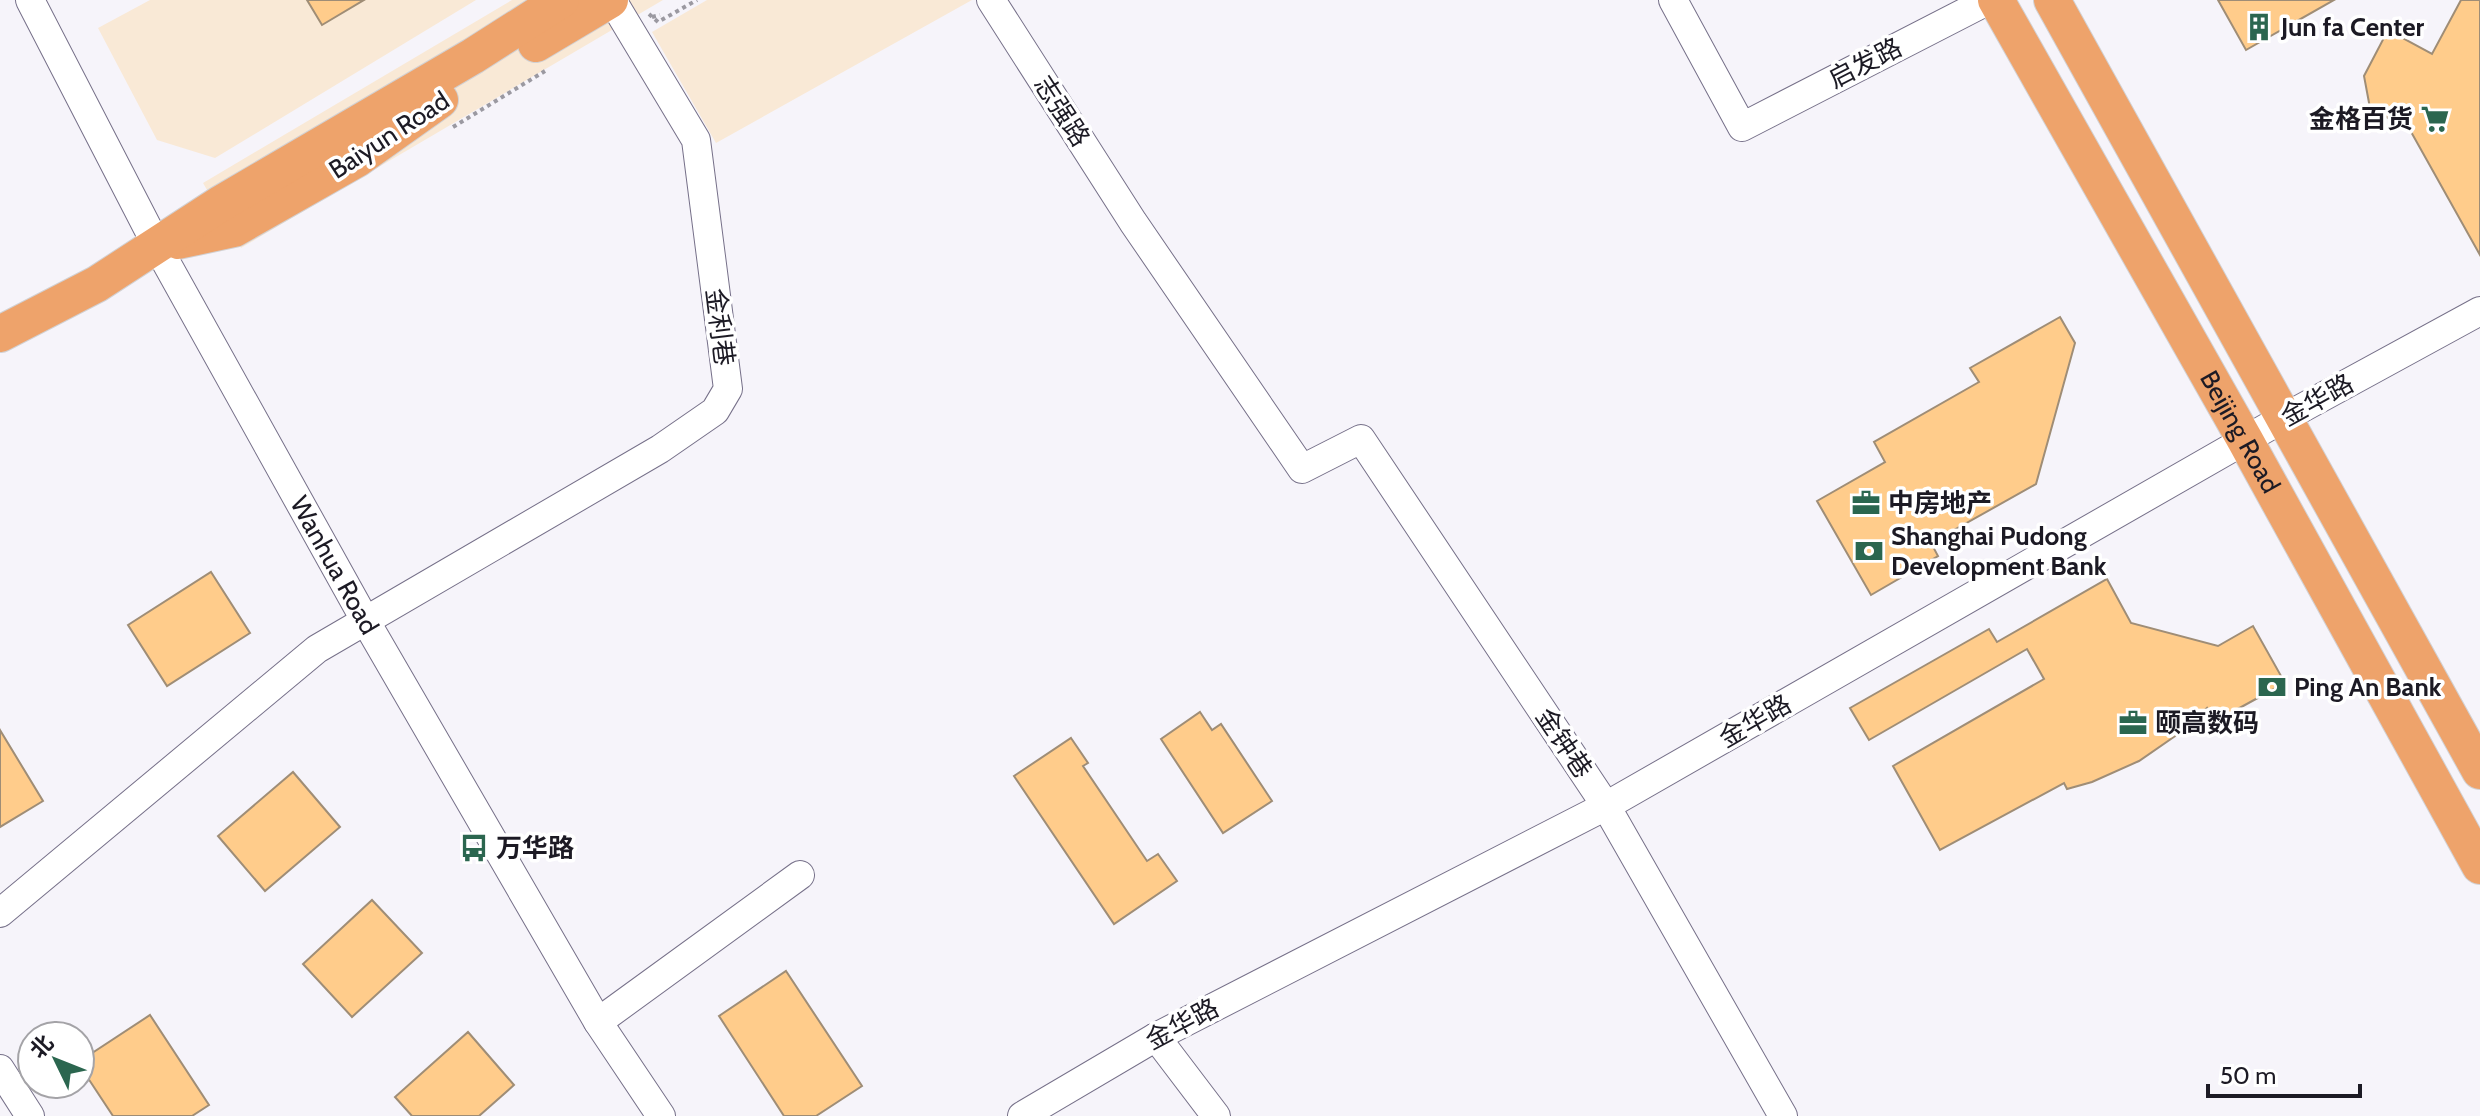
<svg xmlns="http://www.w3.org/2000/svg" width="2480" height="1116" viewBox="0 0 2480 1116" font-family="Cabin,'Noto Sans SC',sans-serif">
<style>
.commercial{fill:#f9e9d6}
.building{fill:#ffcc8b;stroke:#9f8d76;stroke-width:2}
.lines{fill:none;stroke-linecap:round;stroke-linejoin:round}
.minor-casing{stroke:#767089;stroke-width:30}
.major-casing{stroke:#d2d1d3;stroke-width:38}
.path{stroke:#9b99a1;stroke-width:4;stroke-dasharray:4 4;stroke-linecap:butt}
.minor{stroke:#fff;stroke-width:28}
.major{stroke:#eea36b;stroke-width:36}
.labels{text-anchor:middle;stroke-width:7;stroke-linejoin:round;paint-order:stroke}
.poi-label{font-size:26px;font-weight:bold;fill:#1c1a24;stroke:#fff;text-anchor:start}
.street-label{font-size:26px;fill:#1c1a24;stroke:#fff}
</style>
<rect width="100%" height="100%" fill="#f6f4fa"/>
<path class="commercial" d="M 150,0 L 476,0 L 215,158 L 157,140 L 98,28 Z
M 512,0 L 663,0 L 241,248 L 203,183 Z
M 707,0 L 972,0 L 716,143 L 652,32 Z"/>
<path class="building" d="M 307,0 L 364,0 L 322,25 Z
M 2218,0 L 2334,0 L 2246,50 Z
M 2461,0 L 2480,0 L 2480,255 L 2410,130 L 2370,108 L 2364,76 L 2388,30 L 2432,54 Z
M 2060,317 L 2075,343 L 2036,484 L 1931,543 L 1938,556 L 1871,595 L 1817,501 L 1885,462 L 1874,442 L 1979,382 L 1970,368 Z
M 211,572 L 250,633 L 167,686 L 128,625 Z
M 2107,579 L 2131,623 L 2218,646 L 2253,626 L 2285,683 L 2214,722 L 2207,708 L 2181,732 L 2139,761 L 2092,782 L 2067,789 L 2064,783 L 1940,850 L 1893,766 L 2044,679 L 2027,649 L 1869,740 L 1850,708 L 1989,629 L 1997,642 Z
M 1200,712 L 1212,730 L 1221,724 L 1272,801 L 1223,833 L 1161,739 Z
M 0,730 L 43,801 L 0,827 Z
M 1071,738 L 1088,763 L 1083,766 L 1147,861 L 1158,854 L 1177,881 L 1114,924 L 1014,776 Z
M 293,772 L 340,827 L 265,891 L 218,836 Z
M 372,900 L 422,953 L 352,1017 L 303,964 Z
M 786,971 L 862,1086 L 816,1116 L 784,1116 L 719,1016 Z
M 150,1015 L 209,1105 L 192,1116 L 113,1116 L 80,1066 L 80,1061 Z
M 468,1032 L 514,1085 L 479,1116 L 412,1116 L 395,1097 Z"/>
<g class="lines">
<defs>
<g id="minor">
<path id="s1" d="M 30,0 L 157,246 L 365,620 L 598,1022 L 661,1116"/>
<path d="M 991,0 L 1133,222 L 1302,469 L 1361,439 L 1606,806 L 1783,1116"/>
<path d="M 1673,0 L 1742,127 L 1989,0"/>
<path d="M 0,913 L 317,649 L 660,449 L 715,411 L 728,389 L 696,140 L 612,0"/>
<path d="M 598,1022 L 800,875"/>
<path d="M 1156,1037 L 1216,1116"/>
<path d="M 0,1069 L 30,1116"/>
<path d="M 1022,1116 L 1156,1037 L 1606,806 L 2282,419 L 2480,311"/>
</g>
<g id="major">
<path id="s2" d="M 1996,0 L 2245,440 L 2480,866"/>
<path d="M 2052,0 L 2480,771"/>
<path d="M 536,44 L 610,0"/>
<path d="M 178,241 L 234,229 L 357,159 L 440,100"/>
<path d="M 0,334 L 97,284 L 220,204 L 473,56 L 561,0"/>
</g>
</defs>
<use href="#minor" class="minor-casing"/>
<use href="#major" class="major-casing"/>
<path class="path" d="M 649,14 L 658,22 L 697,0
M 652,17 L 660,15
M 453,127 L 545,71"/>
<use href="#minor" class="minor"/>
<use href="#major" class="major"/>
</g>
<defs>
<symbol id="building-bare" viewBox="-9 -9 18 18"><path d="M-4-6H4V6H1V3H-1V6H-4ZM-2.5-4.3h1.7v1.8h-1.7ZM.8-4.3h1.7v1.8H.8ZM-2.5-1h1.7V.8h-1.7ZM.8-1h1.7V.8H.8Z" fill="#2b664f" stroke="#fff" stroke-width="2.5" paint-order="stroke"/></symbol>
<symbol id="supermarket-bare" viewBox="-9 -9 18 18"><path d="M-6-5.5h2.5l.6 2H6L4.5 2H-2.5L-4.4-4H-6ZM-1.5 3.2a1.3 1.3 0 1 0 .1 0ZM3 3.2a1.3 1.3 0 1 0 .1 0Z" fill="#2b664f" stroke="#fff" stroke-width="2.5" paint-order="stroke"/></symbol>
<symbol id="office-bare" viewBox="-9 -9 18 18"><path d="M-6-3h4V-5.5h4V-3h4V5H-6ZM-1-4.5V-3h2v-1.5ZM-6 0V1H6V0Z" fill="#2b664f" stroke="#fff" stroke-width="2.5" paint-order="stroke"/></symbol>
<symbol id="bank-bare" viewBox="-9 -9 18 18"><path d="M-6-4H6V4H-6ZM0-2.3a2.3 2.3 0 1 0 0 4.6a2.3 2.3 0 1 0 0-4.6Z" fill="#2b664f" stroke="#fff" stroke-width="2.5" paint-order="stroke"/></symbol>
<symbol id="bus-bare" viewBox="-9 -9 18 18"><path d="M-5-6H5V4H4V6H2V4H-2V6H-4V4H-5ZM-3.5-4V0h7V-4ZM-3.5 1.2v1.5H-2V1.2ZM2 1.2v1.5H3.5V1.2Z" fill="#2b664f" stroke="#fff" stroke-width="2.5" paint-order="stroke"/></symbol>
</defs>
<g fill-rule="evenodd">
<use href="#building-bare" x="2239" y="7" width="40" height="40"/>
<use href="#supermarket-bare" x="2415" y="99" width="40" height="40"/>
<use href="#office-bare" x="1846" y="483" width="40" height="40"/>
<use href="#bank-bare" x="1849" y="531" width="40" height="40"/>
<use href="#bank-bare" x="2252" y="667" width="40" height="40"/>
<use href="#office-bare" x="2113" y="703" width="40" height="40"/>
<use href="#bus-bare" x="454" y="828" width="40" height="40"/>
</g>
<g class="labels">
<g class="poi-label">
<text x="2281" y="36">Jun fa Center</text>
<text x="2413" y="128" text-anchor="end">金格百货</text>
<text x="1888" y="512">中房地产</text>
<text x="1891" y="545">Shanghai Pudong<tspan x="1891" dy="30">Development Bank</tspan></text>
<text x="2294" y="696">Ping An Bank</text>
<text x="2155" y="732">颐高数码</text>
<text x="496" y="857">万华路</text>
</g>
<g class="street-label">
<text transform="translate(1865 63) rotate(-27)" y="9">启发路</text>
<text transform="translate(1062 111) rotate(57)" y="9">志强路</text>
<text transform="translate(389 135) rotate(-33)" y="9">Baiyun Road</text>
<text transform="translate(720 327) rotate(83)" y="9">金利巷</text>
<text transform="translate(2317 400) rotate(-29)" y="9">金华路</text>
<text dy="9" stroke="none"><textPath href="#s2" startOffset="496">Beijing Road</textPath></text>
<text dy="9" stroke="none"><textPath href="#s1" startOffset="642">Wanhua Road</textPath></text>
<text transform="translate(1755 721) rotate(-30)" y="9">金华路</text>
<text transform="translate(1564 743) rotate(56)" y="9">金钟巷</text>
<text transform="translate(1182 1024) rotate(-28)" y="9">金华路</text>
</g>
</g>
<g transform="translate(56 1060) rotate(313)"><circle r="38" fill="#ffffff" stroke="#a4a3a7" stroke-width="2"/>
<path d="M0-6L14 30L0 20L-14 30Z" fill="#2b664f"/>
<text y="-12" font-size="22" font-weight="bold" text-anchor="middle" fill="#1c1a24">北</text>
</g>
<path d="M2208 1084v12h152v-12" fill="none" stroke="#1c1a24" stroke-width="4"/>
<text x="2220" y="1084" font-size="24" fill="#1c1a24" stroke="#ffffff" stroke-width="6" paint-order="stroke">50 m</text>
</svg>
